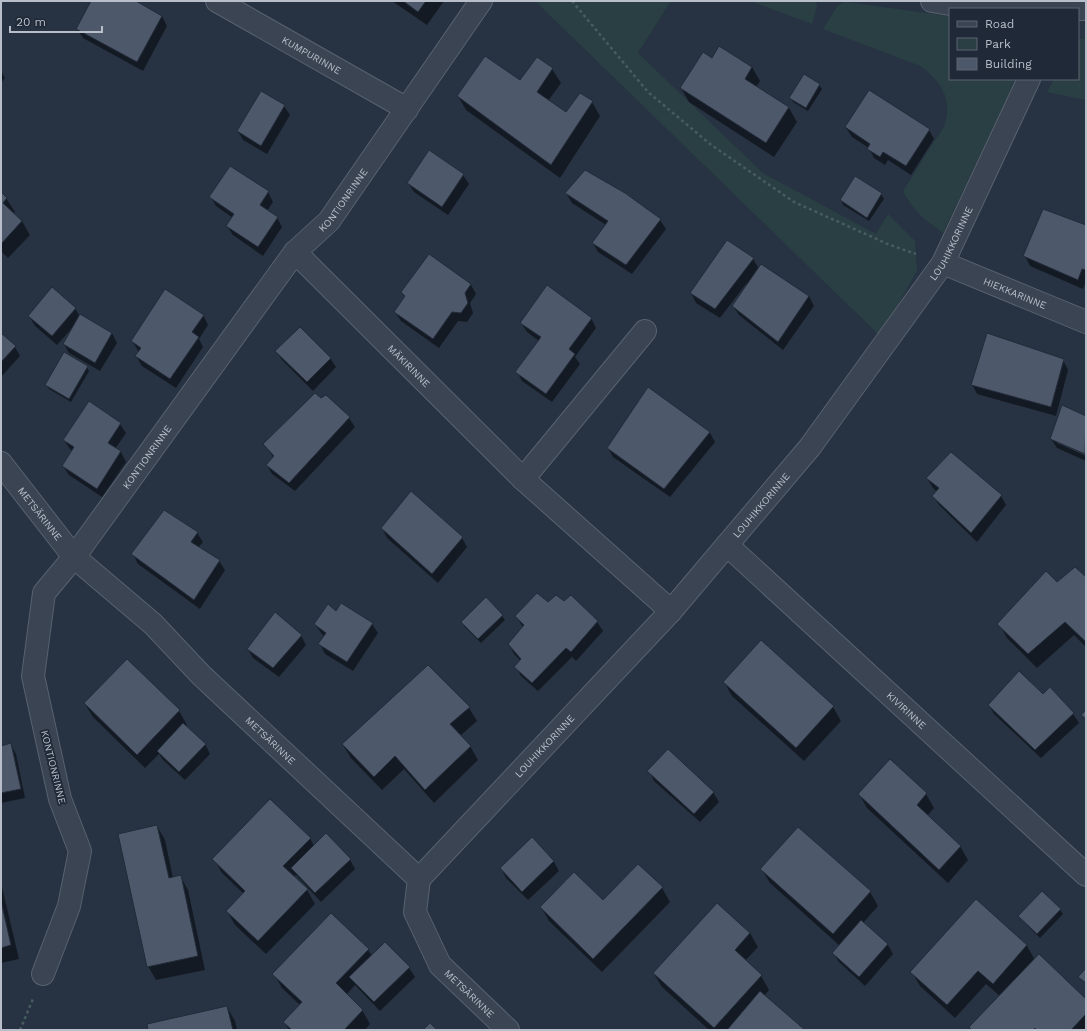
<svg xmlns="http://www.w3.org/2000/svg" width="1087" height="1031" viewBox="0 0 1087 1031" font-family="'Work Sans',sans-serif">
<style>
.green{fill:#293f43}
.shadow{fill:#0007}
.building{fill:#4d586b;stroke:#222b39}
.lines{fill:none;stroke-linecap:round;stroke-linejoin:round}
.minor-casing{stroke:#59626f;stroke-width:24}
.path{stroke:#475c5f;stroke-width:2.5;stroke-dasharray:3 3;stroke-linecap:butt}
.minor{stroke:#3b4452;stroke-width:22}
.labels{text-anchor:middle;stroke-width:3.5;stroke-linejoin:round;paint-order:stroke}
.street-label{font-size:10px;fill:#b8bfcb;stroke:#202937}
</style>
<rect width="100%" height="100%" fill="#273242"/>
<path class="green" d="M 535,1 L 671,1 L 638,53 L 763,173 L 876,234 L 888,214 L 915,241 L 917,271 L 880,336 Z
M 750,1 L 816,1 L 817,6 L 812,24 Z
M 845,2 L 950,16 L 950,79 L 1015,79 L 1003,107 L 943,233 C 926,221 912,210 903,191 C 912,177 921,163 929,149 C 934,142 940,134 944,126 C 954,101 940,79 920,66 L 823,29 L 838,5 Z
M 1078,39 L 1086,39 L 1086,100 L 1047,92 L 1054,79 L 1078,79 Z"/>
<path class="shadow" d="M 93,1 L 134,1 L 162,16 L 167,26 L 143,71 L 83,38 L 77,29 Z
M 392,1 L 444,1 L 427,25 Z
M 712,59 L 752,67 L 760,81 L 756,87 L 789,108 L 797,122 L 774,157 L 689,102 L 681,88 Z
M 552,69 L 561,83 L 548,101 L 566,113 L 592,102 L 600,116 L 560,178 L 466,110 L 458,96 L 521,82 Z
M 1,71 L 5,78 L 1,83 Z
M 819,85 L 822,89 L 808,111 L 793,102 L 790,98 Z
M 284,106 L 290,115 L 267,154 L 243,140 L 238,131 Z
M 846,128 L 929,130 L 934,139 L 911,175 L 888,160 L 885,165 L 874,158 L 869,148 L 852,137 Z
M 463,175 L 469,184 L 448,215 L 414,192 L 408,183 Z
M 268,192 L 273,202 L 267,211 L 277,218 L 282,227 L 263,256 L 233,235 L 227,226 L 233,218 L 216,206 L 211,197 Z
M 1,193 L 6,198 L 15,212 L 13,214 L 22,221 L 30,235 L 8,258 L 1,251 Z
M 566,193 L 660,220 L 666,229 L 632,274 L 598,252 L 593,243 L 606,225 L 572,203 Z
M 881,194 L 884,199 L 869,221 L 843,205 L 841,200 Z
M 1086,227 L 1086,281 L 1083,289 L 1030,266 L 1025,256 Z
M 753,259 L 759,269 L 809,296 L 814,306 L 783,350 L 739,315 L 733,306 L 748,285 L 746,284 L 720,318 L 696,303 L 691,293 Z
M 471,285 L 476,294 L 470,303 L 473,313 L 467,322 L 458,321 L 439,348 L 401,321 L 395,312 L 405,298 L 402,292 Z
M 75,308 L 80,317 L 112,333 L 117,343 L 100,371 L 69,353 L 64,344 L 74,327 L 73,327 L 57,345 L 35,326 L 29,316 Z
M 203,315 L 208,325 L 199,339 L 203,347 L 176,388 L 142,366 L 136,356 L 139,352 L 132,341 Z
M 591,318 L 596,328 L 575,357 L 580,364 L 552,402 L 522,381 L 517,372 L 539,341 L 527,332 L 521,323 Z
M 1,334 L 15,347 L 20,356 L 1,377 Z
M 276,351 L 330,358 L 336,367 L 313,391 L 282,360 Z
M 1063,360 L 1068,370 L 1056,416 L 977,394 L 972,384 Z
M 87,367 L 89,371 L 71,402 L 49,389 L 46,385 Z
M 648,389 L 710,433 L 715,442 L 670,497 L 613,457 L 608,448 Z
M 326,397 L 349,418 L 355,427 L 295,491 L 272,474 L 267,465 L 274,458 L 264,444 Z
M 1062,406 L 1086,417 L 1086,454 L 1057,441 L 1057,443 L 1086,456 L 1086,461 L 1057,448 L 1051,439 Z
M 120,424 L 126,433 L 115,449 L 121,452 L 126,462 L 102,497 L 69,475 L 63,466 L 73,451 L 70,449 L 64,440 Z
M 927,478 L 1001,496 L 1006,505 L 977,542 L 939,505 L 933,496 L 937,492 L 933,488 Z
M 382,528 L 462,538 L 467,547 L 438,583 L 387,538 Z
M 197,533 L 203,542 L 198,548 L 219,561 L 225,570 L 200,609 L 138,564 L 133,554 Z
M 1086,579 L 1086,647 L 1074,635 L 1037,668 L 1007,638 L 999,624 L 1057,583 Z
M 548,603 L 597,622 L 603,631 L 576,661 L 572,657 L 538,691 L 521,676 L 516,667 L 521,661 L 514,654 L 509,644 L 523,627 L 516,616 Z
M 337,612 L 372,624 L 378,633 L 353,671 L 325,654 L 320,644 L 325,637 L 321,633 L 315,624 Z
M 502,616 L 505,620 L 481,643 L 465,627 L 462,622 Z
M 301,636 L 306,645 L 279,677 L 253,658 L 248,649 Z
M 127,660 L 179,711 L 187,725 L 186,726 L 205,744 L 210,754 L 185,780 L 163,760 L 159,754 L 145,768 L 93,717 L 85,704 Z
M 724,682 L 833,707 L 841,721 L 804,761 L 732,696 Z
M 1050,688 L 1073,714 L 1079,723 L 1041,758 L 994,714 L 989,705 L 1043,695 Z
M 469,708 L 477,721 L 460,736 L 470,746 L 478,760 L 434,803 L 404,769 L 382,790 L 351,758 L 343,745 Z
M 11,745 L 16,754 L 25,798 L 1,803 L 1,747 Z
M 890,761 L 926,794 L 934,808 L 927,816 L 960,846 L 968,860 L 948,883 L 867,808 L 859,794 Z
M 649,771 L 713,792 L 719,802 L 700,822 L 654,781 Z
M 157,826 L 165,840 L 173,878 L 180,876 L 188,890 L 205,970 L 156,980 L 148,966 Z
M 310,838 L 314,846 L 350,860 L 355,869 L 321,902 L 296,875 L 293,877 L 307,890 L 315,904 L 266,954 L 235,925 L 227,911 L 244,894 L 222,873 L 214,859 Z
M 532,839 L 554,862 L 559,871 L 528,900 L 506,878 L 501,868 Z
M 762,870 L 870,892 L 878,906 L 863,923 L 888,945 L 893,954 L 865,986 L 839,962 L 833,953 L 840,946 L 770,883 Z
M 1,883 L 19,959 L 1,963 Z
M 662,888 L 670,902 L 602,972 L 549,921 L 541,907 L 603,901 Z
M 1042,892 L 1060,910 L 1063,914 L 1040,938 L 1022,920 L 1019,916 Z
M 976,900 L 1027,946 L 1035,960 L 1086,1001 L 1086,1030 L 972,1030 L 1000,996 L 986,984 L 955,1018 L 920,986 L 912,972 Z
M 750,933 L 758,947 L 745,961 L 761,976 L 769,990 L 764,996 L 803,1030 L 709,1030 L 662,987 L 654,974 Z
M 368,950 L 372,956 L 409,968 L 415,977 L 380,1011 L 355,985 L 346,995 L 362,1010 L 370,1024 L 365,1030 L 289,1030 L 284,1022 L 300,1005 L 282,988 L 274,974 Z
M 227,1007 L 235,1021 L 237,1030 L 149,1030 Z"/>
<path class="building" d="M 91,1 L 136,1 L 162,16 L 137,62 L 76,29 Z
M 403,1 L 426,1 L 418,12 Z
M 719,46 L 752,67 L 745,79 L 789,107 L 766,143 L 680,88 L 703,52 L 712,58 Z
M 485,56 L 520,80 L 537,57 L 553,68 L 537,92 L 566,112 L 580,93 L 593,101 L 551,165 L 457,96 Z
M 804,74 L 820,84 L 806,108 L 789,98 Z
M 869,90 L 930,129 L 906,166 L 883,152 L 880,157 L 867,149 L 870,144 L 845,127 Z
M 261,91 L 285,105 L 261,146 L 237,131 Z
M 429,150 L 464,174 L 442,207 L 407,183 Z
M 230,166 L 269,191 L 260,205 L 278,217 L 258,247 L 226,226 L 234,214 L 209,197 Z
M 585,170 L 625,193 L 661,219 L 626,265 L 592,243 L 608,221 L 565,193 Z
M 855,176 L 882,193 L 867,218 L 840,200 Z
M 1,192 L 7,198 L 3,203 L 22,221 L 1,244 Z
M 1043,209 L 1086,225 L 1086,270 L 1082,269 L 1078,280 L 1023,256 Z
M 727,240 L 754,258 L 715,309 L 690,293 Z
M 429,254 L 471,284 L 465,293 L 468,303 L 461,313 L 452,312 L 433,339 L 394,312 L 405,296 L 401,292 Z
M 761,264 L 809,296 L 778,342 L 732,306 Z
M 547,285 L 592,318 L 569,349 L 575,354 L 546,394 L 515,372 L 541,337 L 520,323 Z
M 52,287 L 76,308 L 52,336 L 28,316 Z
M 165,289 L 204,315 L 192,332 L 199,337 L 170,379 L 135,356 L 141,348 L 131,341 Z
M 80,314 L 112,333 L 95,363 L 63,344 Z
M 300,327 L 331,358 L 307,382 L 275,351 Z
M 1,333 L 16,346 L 1,362 Z
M 987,333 L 1064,359 L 1051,407 L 971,385 Z
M 64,352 L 88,366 L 69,399 L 45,385 Z
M 648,387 L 710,432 L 664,489 L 607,448 Z
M 315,393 L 321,398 L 326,395 L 350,417 L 289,483 L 266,465 L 274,456 L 263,444 Z
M 89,401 L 121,423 L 108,443 L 121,451 L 97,489 L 62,466 L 74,447 L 63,440 Z
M 1062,405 L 1086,416 L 1085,454 L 1050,439 Z
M 951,452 L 1002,495 L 971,533 L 932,496 L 939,488 L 926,478 Z
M 411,491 L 463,537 L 432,574 L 381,528 Z
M 164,510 L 198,532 L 191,542 L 220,560 L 194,600 L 131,554 Z
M 1075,567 L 1086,577 L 1086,642 L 1065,622 L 1028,654 L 997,624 L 1046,571 L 1057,582 Z
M 537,593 L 548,602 L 556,595 L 564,601 L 571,595 L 598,621 L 571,652 L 566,648 L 532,683 L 514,667 L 521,659 L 508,644 L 524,625 L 515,616 Z
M 486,597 L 503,615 L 478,639 L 461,622 Z
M 341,603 L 373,623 L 347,662 L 318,644 L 326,633 L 314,624 L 328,604 L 336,611 Z
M 275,612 L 302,635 L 273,668 L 247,649 Z
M 761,640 L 834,706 L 796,748 L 723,682 Z
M 127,659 L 180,710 L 137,755 L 84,703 Z
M 428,665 L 470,707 L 450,724 L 471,746 L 425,790 L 395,756 L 374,777 L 342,744 Z
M 1019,671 L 1043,694 L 1050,687 L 1074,713 L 1035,750 L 988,705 Z
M 1086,710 L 1086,719 L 1081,715 Z
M 183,723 L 206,744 L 179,772 L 157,751 Z
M 11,743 L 21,789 L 1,793 L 1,746 Z
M 668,749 L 714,792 L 694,814 L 647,771 Z
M 890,759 L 927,793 L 917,805 L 961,846 L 939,870 L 858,794 Z
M 270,799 L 311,838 L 283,866 L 308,889 L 258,941 L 226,911 L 245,891 L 212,859 Z
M 157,825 L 169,878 L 181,875 L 198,956 L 147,967 L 118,834 Z
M 798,827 L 871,891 L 833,934 L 760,869 Z
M 326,833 L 351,859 L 315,893 L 291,868 Z
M 532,837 L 554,861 L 522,892 L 500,868 Z
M 638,864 L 663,887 L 593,959 L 540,907 L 574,872 L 603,900 Z
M 1042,891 L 1061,909 L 1037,934 L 1018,916 Z
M 976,899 L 1027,945 L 993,984 L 978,971 L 947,1005 L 910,972 Z
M 1,901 L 11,945 L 1,948 Z
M 717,903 L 750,933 L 735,950 L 762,975 L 714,1028 L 653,973 Z
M 331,913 L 369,949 L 336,983 L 363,1010 L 344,1030 L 292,1030 L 283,1022 L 302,1002 L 272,974 Z
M 861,920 L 888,944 L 859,977 L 832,953 Z
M 385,942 L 410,967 L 374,1002 L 349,977 Z
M 1039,954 L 1086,999 L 1086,1014 L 1071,1030 L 1036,1030 L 1035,1028 L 1033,1030 L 972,1030 L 969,1027 Z
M 1086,968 L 1086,983 L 1078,977 Z
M 760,991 L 805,1030 L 727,1030 Z
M 227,1006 L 233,1030 L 148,1030 L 147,1024 Z
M 430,1023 L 437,1030 L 423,1030 Z"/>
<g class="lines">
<defs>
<g id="minor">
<path id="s1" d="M 217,1 L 407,109"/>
<path d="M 932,1 L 962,6 L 1040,9"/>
<path d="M 1050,9 L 1086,9"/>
<path id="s2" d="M 295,252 L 523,479 L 671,611"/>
<path id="s3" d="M 943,263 L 1086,322"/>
<path id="s4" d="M 1,463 L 74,557 L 153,624 L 201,675 L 419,879 L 415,912 L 440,965 L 508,1030"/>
<path d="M 523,479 L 645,331"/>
<path id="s5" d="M 727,545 L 1086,875"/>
<path id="s6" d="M 419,879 L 671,611 L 810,447 L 943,263 L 1029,79"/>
<path id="s7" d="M 43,974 L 69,906 L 80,851 L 60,799 L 33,676 L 44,593 L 74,557 L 295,252 L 329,221 L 481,1"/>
</g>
</defs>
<use href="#minor" class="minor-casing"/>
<path class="path" d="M 572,1 L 648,92 L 710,144 L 794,202 L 890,245 L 916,254
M 20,1030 L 33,999"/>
<use href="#minor" class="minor"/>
</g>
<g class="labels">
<g class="street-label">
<text dy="4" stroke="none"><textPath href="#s1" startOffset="109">KUMPURINNE</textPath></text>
<text dy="4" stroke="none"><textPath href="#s7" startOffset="889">KONTIONRINNE</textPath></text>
<text dy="4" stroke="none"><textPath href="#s6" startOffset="831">LOUHIKKORINNE</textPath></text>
<text dy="4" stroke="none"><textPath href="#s3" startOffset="78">HIEKKARINNE</textPath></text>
<text dy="4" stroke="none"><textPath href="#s2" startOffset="161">MÄKIRINNE</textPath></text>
<text dy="4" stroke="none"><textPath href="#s7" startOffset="565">KONTIONRINNE</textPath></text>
<text dy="4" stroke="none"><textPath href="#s6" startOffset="507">LOUHIKKORINNE</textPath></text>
<text dy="4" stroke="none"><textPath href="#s4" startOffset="64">METSÄRINNE</textPath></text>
<text dy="4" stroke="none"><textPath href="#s5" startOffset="244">KIVIRINNE</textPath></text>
<text dy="4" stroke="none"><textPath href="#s4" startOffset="388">METSÄRINNE</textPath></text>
<text dy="4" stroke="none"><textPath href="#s6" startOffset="183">LOUHIKKORINNE</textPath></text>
<text transform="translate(54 767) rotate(76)" y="4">KONTIONRINNE</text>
<text dy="4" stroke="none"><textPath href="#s4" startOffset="724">METSÄRINNE</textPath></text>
</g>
</g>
<rect width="1087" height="1031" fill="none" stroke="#b8bfcb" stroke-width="4"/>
<rect x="949" y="8" width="130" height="72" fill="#202937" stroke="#5d6572"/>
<rect x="957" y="21" width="20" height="6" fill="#3b4452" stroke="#5d6572"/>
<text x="985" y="28" font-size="12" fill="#b8bfcb">Road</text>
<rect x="957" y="38" width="20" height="12" fill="#293f43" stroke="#5d6572"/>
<text x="985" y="48" font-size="12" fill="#b8bfcb">Park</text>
<rect x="957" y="58" width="20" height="12" fill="#4d586b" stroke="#5d6572"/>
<text x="985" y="68" font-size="12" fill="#b8bfcb">Building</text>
<path d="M10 26v6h92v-6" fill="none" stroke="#b8bfcb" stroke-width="2"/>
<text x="16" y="26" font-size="12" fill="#b8bfcb" stroke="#202937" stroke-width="3" paint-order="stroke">20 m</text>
</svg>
